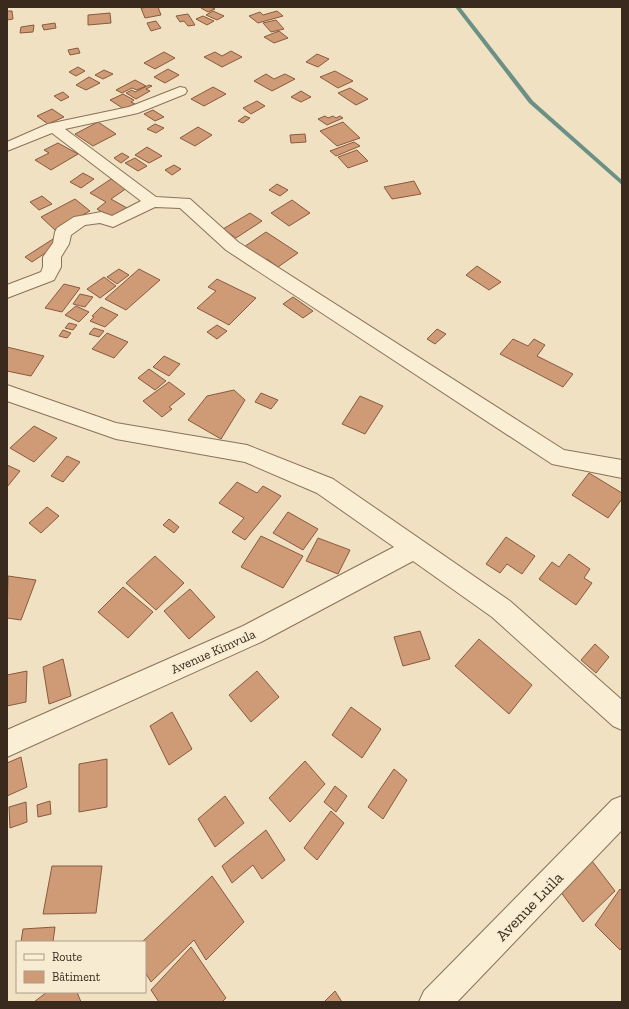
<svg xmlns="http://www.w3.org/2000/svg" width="629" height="1009" viewBox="0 0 629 1009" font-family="'Zilla Slab',serif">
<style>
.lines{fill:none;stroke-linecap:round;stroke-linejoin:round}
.stream{fill:#6b9086;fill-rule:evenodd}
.building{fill:#cf9a76;stroke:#8a5a3d}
.minor-casing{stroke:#8a7258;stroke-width:2}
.minor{fill:#faeed5;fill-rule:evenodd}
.labels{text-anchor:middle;stroke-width:3.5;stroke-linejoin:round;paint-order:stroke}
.street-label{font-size:13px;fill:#392a1d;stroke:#f7ebd1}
.near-street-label{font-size:16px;fill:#392a1d;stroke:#f7ebd1}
</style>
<rect width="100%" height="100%" fill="#efe1c1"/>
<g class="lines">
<path class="stream" d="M 455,7 L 460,7 L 533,101 L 622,180 L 622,185 L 529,103 Z"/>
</g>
<path class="building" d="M 149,7 L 158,7 L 161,15 L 145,18 L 141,8 Z
M 203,7 L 211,7 L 215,9 L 208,12 L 201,8 Z
M 7,11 L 12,11 L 13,19 L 7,20 Z
M 213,11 L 224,16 L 217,20 L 206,15 Z
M 277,11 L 283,16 L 258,23 L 249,16 L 260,12 L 263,15 Z
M 110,13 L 111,23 L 88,25 L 88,15 Z
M 188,14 L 195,25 L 188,26 L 184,21 L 180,22 L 176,16 Z
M 203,16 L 214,21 L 207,25 L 196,19 Z
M 276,20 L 284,29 L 271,32 L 263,23 Z
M 156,21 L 161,28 L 151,31 L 147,23 Z
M 55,23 L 56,28 L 44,30 L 42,25 Z
M 34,25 L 33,32 L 20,33 L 21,27 Z
M 279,31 L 288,38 L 274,43 L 264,37 Z
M 78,48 L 80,53 L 70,55 L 68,50 Z
M 231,51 L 242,57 L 222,67 L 204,57 L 215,52 L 222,56 Z
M 164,52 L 175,58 L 155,69 L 144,63 Z
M 317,54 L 329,59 L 318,67 L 306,62 Z
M 78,67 L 85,71 L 76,76 L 69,72 Z
M 168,69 L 179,75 L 165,83 L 154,77 Z
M 104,70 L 113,74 L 103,79 L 95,75 Z
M 335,71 L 353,81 L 338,88 L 320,77 Z
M 266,74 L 274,79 L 285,74 L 295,79 L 272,91 L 254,81 Z
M 89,77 L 100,83 L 86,90 L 76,85 Z
M 135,80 L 146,86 L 137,90 L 132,88 L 122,93 L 116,90 Z
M 149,85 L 152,86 L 146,89 L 150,91 L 136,99 L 126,93 L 132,90 L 135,92 Z
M 213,87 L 226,94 L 204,106 L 191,99 Z
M 350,88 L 368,99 L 356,105 L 338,93 Z
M 301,91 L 311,97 L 301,102 L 291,97 Z
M 63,92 L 69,97 L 61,101 L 54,96 Z
M 123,94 L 134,100 L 131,102 L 135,104 L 124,109 L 110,100 Z
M 257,101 L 265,106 L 251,114 L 243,108 Z
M 52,109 L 64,117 L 48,124 L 37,116 Z
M 153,110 L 164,117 L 155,121 L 144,114 Z
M 245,116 L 250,118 L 243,123 L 238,121 Z
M 325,116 L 328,118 L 333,116 L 336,118 L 340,116 L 343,118 L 327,125 L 318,119 Z
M 98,122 L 116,134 L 93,146 L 75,134 Z
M 343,122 L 360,138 L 337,146 L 320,131 Z
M 155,124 L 164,128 L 156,133 L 147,129 Z
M 198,127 L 212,135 L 195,146 L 180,138 Z
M 305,134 L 306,142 L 291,143 L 290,135 Z
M 354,142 L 360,146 L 336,156 L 330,151 Z
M 58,143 L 78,154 L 51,170 L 35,160 L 49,153 L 44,150 Z
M 147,147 L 162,156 L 149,163 L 135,155 Z
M 357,150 L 368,161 L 348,168 L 338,157 Z
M 122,153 L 129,157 L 121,163 L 114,158 Z
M 135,158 L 147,166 L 138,171 L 125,163 Z
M 174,165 L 181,169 L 172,175 L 165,170 Z
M 83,173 L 94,179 L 81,188 L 70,182 Z
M 111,179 L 127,188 L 111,199 L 127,208 L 112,218 L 97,209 L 106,202 L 90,193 Z
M 414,181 L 421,194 L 392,199 L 384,187 Z
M 277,184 L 288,190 L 280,196 L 269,190 Z
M 42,196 L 52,204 L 39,210 L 30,202 Z
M 75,199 L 90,211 L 55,230 L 41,217 Z
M 292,200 L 310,213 L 289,226 L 271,213 Z
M 250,213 L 262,221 L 236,238 L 223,229 Z
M 266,232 L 298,253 L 278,267 L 267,259 L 261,263 L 241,249 Z
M 53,239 L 60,243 L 32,262 L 25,257 Z
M 477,266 L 501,282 L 489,290 L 466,275 Z
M 119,269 L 129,275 L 117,284 L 107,277 Z
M 139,269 L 160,280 L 126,310 L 105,299 Z
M 104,277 L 116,286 L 100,298 L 87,289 Z
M 217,279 L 256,298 L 229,325 L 197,308 L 216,291 L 208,287 Z
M 64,284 L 80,288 L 62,312 L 45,308 Z
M 80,294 L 93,297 L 85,307 L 73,304 Z
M 293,297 L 313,311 L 303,318 L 283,304 Z
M 76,306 L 89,312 L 79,322 L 65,315 Z
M 101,307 L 118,315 L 105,327 L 90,321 L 94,317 L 92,316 Z
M 69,323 L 77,325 L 73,330 L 65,328 Z
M 217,325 L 227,331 L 217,339 L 207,332 Z
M 94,328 L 104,331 L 99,337 L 89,334 Z
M 437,329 L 446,334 L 435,344 L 427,339 Z
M 63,330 L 71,333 L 67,338 L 59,336 Z
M 107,333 L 128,342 L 114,358 L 92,349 Z
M 513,339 L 528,346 L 534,339 L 545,345 L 537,356 L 573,374 L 563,387 L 500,354 Z
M 7,347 L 44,356 L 31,376 L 7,371 Z
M 164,356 L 180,364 L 169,376 L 153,367 Z
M 149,369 L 166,381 L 155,390 L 138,378 Z
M 169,382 L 185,394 L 169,407 L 172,409 L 162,417 L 143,401 Z
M 234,390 L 245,400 L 221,439 L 188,420 L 207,396 Z
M 261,393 L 278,400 L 271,409 L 255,402 Z
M 360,396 L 383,406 L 365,434 L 342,424 Z
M 34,426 L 57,438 L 34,462 L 10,448 Z
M 67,456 L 80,462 L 63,482 L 51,476 Z
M 7,465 L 20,471 L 7,487 Z
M 589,473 L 622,493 L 622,499 L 608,518 L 572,495 Z
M 237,482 L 257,493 L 263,486 L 281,496 L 245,540 L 232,532 L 244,518 L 219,503 Z
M 47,507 L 59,516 L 41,533 L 29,523 Z
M 288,512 L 318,529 L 303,550 L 273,533 Z
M 169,519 L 179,527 L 174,533 L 163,525 Z
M 261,536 L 303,556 L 283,588 L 241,567 Z
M 506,537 L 535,556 L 522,574 L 507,564 L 500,573 L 486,564 Z
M 318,538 L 350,550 L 338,574 L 306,561 Z
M 569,554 L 590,569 L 584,578 L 592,583 L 576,605 L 539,579 L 552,562 L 559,567 Z
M 155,556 L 184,583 L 156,610 L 126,583 Z
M 8,576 L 36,580 L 21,620 L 7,618 Z
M 123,587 L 153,612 L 128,638 L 98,612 Z
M 190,589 L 215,617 L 189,639 L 164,611 Z
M 420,631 L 430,659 L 403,666 L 394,637 Z
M 479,639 L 532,685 L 509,714 L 455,666 Z
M 595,644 L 609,657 L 596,673 L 581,660 Z
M 63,659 L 71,696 L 49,704 L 43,667 Z
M 27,671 L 26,702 L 7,706 L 7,675 Z
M 257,671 L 279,697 L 251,722 L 229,695 Z
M 351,707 L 381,729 L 362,758 L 332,735 Z
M 172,712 L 192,749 L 169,765 L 150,726 Z
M 21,757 L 27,787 L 7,796 L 7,763 Z
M 107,759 L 107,807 L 79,812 L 79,764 Z
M 305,761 L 325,784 L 290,822 L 269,798 Z
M 394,769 L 407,780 L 383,819 L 368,807 Z
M 335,786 L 347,796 L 336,812 L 324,802 Z
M 225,796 L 244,823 L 215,847 L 198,819 Z
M 50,801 L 51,814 L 38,817 L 37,805 Z
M 26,802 L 27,822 L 10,828 L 9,807 Z
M 331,811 L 344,823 L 317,860 L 304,848 Z
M 266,830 L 285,860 L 262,879 L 253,865 L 232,883 L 222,866 Z
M 592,861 L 615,891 L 583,922 L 560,891 Z
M 52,866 L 102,866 L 96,913 L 43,914 Z
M 212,876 L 244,922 L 206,960 L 194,940 L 151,982 L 145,972 L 145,942 L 142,942 Z
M 620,889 L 622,891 L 622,947 L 620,950 L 595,925 Z
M 55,927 L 53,942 L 21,942 L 23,929 Z
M 191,947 L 226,998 L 222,1002 L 159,1002 L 151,990 Z
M 335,991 L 342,1002 L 324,1002 Z
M 47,992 L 77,992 L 81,1002 L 34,1002 Z"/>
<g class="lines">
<defs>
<path id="minor" d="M 180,87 L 185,88 L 187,91 L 185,94 L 138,113 L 65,129 L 156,197 L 190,199 L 238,242 L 564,450 L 622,460 L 622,478 L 552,464 L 226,250 L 180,208 L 155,207 L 113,227 L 100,223 L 85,225 L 71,235 L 69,244 L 61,257 L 61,267 L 54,280 L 7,298 L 7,285 L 41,272 L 43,267 L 43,257 L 53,243 L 55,232 L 57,228 L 74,217 L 80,216 L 101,212 L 112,216 L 141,201 L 52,133 L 7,151 L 7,142 L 48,124 L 129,107 Z
M 7,385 L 116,423 L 247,445 L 333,479 L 510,601 L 622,700 L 622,730 L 613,726 L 492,617 L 413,561 L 261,642 L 7,757 L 7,730 L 243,626 L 394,547 L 317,493 L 245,462 L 116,439 L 7,401 Z
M 622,796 L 622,830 L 457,1002 L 419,1002 L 424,991 L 612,800 Z"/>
</defs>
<use href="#minor" class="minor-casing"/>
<use href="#minor" class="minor"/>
</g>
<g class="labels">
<g class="street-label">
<text transform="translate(213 651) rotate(-24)" y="5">Avenue Kimvula</text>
</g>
<g class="near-street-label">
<text transform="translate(529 906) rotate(-46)" y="6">Avenue Luila</text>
</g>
</g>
<rect width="629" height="1009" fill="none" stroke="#392a1d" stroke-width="16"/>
<rect x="16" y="941" width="130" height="52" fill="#f7ebd1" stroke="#ab9e89"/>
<rect x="24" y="954" width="20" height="6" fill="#faeed5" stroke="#ab9e89"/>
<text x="52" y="961" font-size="12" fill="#392a1d">Route</text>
<rect x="24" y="971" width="20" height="12" fill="#cf9a76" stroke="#ab9e89"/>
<text x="52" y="981" font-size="12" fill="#392a1d">Bâtiment</text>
</svg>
